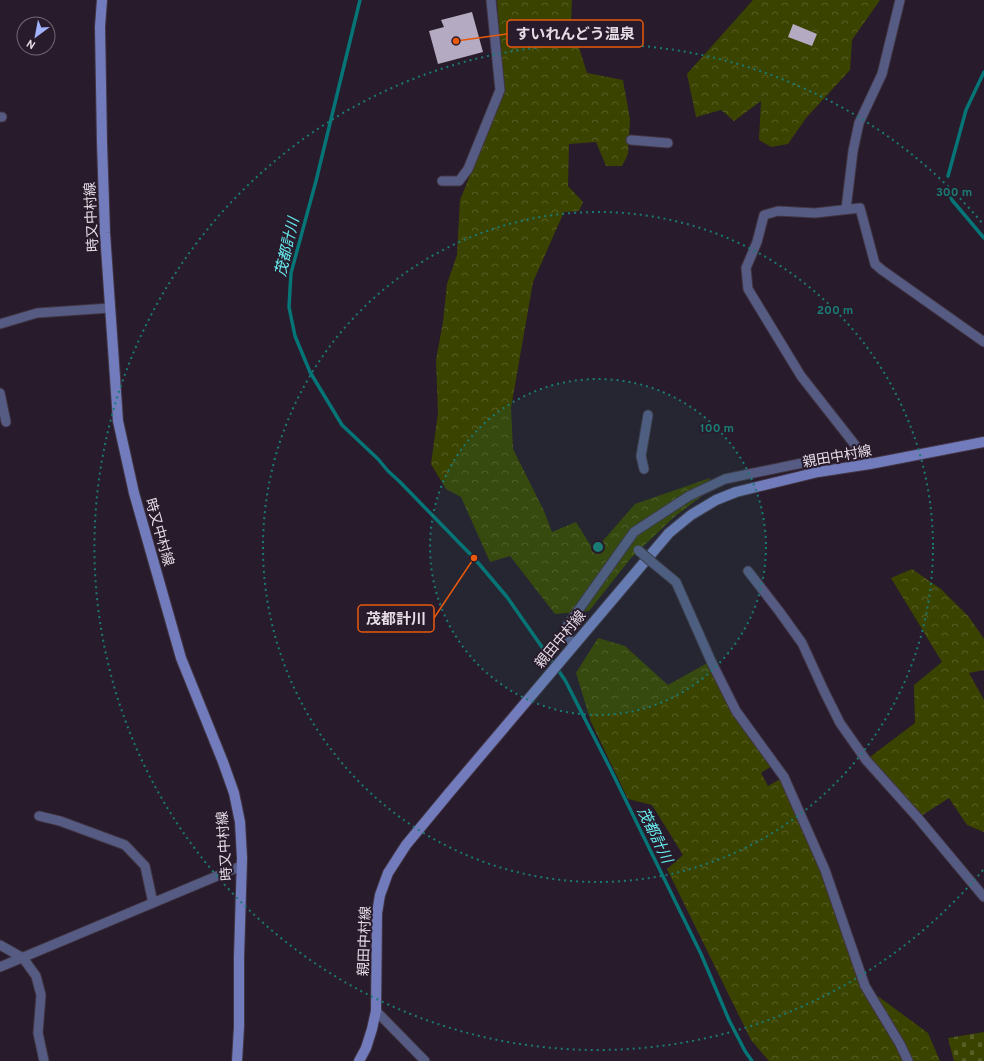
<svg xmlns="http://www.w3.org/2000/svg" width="984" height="1061" viewBox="0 0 984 1061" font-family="Overpass,'Noto Sans JP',sans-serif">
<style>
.forest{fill:url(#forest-crowns)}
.cemetery{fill:url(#cemetery-stones)}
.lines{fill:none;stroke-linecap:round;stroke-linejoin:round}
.stream{stroke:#057577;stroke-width:3.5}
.building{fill:#b4abc2}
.street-casing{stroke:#423645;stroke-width:11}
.secondary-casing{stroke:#423645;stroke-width:12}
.street{stroke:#555b83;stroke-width:9}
.secondary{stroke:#727bbc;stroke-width:10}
.street-bridge-casing{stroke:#423645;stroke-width:11;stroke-linecap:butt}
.street-bridge{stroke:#555b83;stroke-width:9}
.ring{fill:none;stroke:#1a7b74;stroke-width:2;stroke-dasharray:2 4}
.labels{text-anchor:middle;stroke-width:4;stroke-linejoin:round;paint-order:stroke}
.street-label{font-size:14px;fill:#e5dce6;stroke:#281b2b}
.water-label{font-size:15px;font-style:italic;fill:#67ecef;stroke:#281b2b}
.centre{fill:#1a7b74;stroke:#281b2b;stroke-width:2}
.ring-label{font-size:12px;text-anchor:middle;font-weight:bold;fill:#1a7b74;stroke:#281b2b;stroke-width:4;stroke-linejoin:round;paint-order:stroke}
.leader{fill:none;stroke:#e8590c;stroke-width:1.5}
.callout-dot{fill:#e8590c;stroke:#281b2b;stroke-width:1.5}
.callout{fill:#281b2b;stroke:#e8590c;stroke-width:1.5}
.callout-label{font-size:15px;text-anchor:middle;font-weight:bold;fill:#e5dce6}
</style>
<defs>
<pattern id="forest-crowns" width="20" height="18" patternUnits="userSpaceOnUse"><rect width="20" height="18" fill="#3b4300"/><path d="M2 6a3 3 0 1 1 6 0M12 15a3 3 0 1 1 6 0" fill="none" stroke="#575e25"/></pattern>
<pattern id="cemetery-stones" width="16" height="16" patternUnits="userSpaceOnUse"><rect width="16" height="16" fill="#3b4300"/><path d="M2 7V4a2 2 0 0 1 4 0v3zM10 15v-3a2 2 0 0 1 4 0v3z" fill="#575e25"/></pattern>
</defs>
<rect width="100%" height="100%" fill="#281b2b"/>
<path class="forest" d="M 497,0 L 572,0 L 571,22 L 587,73 L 623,80 L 630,119 L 628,154 L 622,166 L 606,166 L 596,142 L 569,144 L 568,186 L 583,202 L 579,211 L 564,212 L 533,282 L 511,408 L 513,449 L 544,511 L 552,532 L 576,522 L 594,551 L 635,504 L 710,478 L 702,496 L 674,517 L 631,558 L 589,611 L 555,614 L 510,556 L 490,562 L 461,497 L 446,489 L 431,464 L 438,413 L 436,360 L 443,322 L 447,284 L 457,255 L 460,200 L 504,91 Z
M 753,0 L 880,0 L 852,40 L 850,70 L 806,118 L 788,144 L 771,147 L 759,140 L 761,101 L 734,121 L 721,110 L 696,117 L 687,74 Z
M 912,569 L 941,589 L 969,617 L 984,639 L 984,670 L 969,673 L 984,700 L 984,832 L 967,825 L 949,798 L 918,818 L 866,760 L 915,723 L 914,685 L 942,662 L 891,578 Z
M 598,638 L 625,646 L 668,685 L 711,661 L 736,711 L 775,764 L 761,773 L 768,786 L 784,777 L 821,862 L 864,986 L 928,1033 L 940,1061 L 769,1061 L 751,1040 L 667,869 L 683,855 L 652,805 L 628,799 L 591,722 L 576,673 Z"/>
<path class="cemetery" d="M 984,1032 L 984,1061 L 954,1061 L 948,1038 Z"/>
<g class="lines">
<path class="stream" d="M 360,0 L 316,181 L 291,273 L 289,307 L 295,336 L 310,372 L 342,425 L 378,459 L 388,471 L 399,481 L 474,558 L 507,597 L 565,680 L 610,768 L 701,954 L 729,1020 L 745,1051 L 752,1061
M 948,176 L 966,110 L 984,72
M 948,191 L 952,200 L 984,238"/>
</g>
<path class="building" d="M 472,12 L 483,52 L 438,64 L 429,31 L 444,27 L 441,20 Z
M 793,24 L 817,34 L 812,46 L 788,37 Z"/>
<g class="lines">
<defs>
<path id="street" d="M 0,117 L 2,117
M 631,140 L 668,143
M 442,181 L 459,181 L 468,169 L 500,90 L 491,0
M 846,209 L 853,151 L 859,123 L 882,74 L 900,0
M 0,324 L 37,313 L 110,308
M 0,393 L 6,422
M 870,464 L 801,376 L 748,289 L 746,268 L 757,242 L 764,215 L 778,211 L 815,213 L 860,208 L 875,264 L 882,270 L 984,342
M 644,469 L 641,456 L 648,415
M 653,563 L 676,582 L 711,661 L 736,711 L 784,777 L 825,870 L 865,986 L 900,1044 L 908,1061
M 748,571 L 779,611 L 802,643 L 824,691 L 840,723 L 866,760 L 918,818 L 984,897
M 574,645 L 567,636 L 567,626 L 634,532 L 689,496 L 725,479 L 812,461
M 39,816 L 60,821 L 125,845 L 145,866 L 153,903
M 0,945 L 23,958 L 36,976 L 41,995 L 38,1033 L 44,1061
M 0,967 L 241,866
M 376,1011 L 425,1061"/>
<path id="secondary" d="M 102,0 L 100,27 L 102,143 L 105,233 L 118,421 L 134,493 L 181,658 L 223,762 L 234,793 L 240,822 L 242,858 L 239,957 L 239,1027 L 237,1061
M 359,1061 L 366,1048 L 372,1029 L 376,1011 L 377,913 L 380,895 L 388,873 L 406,845 L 449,793 L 669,533 L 691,515 L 716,500 L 736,492 L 818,472 L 870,464 L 984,442"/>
</defs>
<use href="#street" class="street-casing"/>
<use href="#secondary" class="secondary-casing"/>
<use href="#street" class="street"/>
<use href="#secondary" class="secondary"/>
<defs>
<path id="street-bridge" d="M 638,550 L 653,563"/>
</defs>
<use href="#street-bridge" class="street-bridge-casing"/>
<use href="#street-bridge" class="street-bridge"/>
</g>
<circle cx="598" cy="547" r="168" fill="#1a7b74" fill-opacity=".12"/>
<g class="ring">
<circle cx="598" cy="547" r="168"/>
<circle cx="598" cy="547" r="335"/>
<path d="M983 870A503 503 0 1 1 983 224"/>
</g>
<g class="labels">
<g class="street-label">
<text transform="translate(91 217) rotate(-93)" y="5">時又中村線</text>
<text transform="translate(837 456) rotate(-10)" y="5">親田中村線</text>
<text transform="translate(160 532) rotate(74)" y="5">時又中村線</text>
<text transform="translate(560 639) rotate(-50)" y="5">親田中村線</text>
<text transform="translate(224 846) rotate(-94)" y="5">時又中村線</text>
<text transform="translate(364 941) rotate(-88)" y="5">親田中村線</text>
</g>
<g class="water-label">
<text transform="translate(287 247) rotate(-77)" y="5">茂都計川</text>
<text transform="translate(655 835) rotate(64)" y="5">茂都計川</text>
</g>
</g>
<circle cx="598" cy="547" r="6" class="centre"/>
<g class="ring-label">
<text x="954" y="196">300 m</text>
<text x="835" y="314">200 m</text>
<text x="717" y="432">100 m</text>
</g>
<path class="leader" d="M456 41L507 34M474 558L434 618"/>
<g class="callout-dot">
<circle cx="456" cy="41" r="4"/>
<circle cx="474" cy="558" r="4"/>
</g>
<g class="callout">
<rect x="507" y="20" width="136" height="27" rx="4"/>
<rect x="358" y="605" width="76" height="27" rx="4"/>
</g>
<g class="callout-label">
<text x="575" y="39">すいれんどう温泉</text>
<text x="396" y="624">茂都計川</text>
</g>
<g transform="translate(36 36) rotate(212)"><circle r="19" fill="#281b2b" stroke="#746876"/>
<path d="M0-3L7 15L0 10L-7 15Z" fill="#a3b2fd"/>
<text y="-6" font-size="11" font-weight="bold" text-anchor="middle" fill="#e5dce6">N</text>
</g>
</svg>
